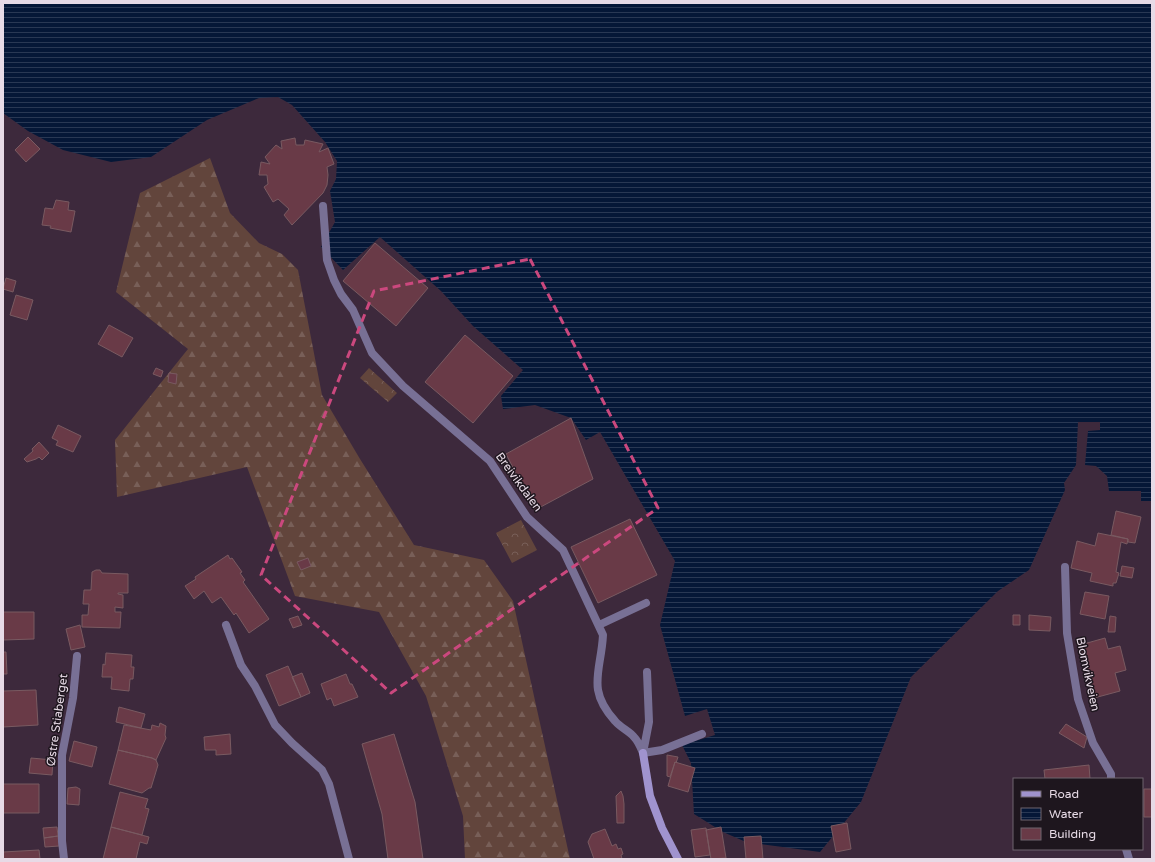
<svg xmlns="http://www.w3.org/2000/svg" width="1155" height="862" viewBox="0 0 1155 862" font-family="'Varela Round',sans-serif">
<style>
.forest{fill:url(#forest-firs)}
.park{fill:url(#park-crowns)}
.water{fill:url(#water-rules)}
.building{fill:#693a47;stroke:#795a61}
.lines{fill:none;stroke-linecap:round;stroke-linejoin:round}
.service{stroke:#787095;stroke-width:8}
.minor{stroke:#787095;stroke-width:8}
.secondary{stroke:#a093ce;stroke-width:8}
.marked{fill:none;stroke:#cb487e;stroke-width:3;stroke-dasharray:8 5;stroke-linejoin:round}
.labels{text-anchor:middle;stroke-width:3;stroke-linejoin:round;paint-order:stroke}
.street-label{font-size:12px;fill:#e7dae6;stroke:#1e161e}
</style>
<defs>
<pattern id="forest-firs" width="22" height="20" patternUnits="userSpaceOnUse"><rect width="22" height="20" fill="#62453c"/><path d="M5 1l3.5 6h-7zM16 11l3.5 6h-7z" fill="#785f58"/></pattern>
<pattern id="park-crowns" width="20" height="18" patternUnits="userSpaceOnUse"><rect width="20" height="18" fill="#62453c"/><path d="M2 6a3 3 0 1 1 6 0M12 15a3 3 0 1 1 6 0" fill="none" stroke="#785f58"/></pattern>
<pattern id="water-rules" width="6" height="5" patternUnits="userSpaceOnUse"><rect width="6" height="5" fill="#051737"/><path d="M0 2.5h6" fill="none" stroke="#293854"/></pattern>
</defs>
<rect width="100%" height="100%" fill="#3d293c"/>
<path class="forest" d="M 210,158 L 230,213 L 259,243 L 282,254 L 298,270 L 322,395 L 360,459 L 414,545 L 484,560 L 513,601 L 570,859 L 465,859 L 463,816 L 426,696 L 379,612 L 295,596 L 247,467 L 117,497 L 115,440 L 188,349 L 116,292 L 140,193 Z"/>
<path class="park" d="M 369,368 L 397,393 L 388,402 L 360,378 Z
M 521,520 L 537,550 L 512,563 L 496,533 Z"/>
<path class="water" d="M 3,3 L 1152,3 L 1152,501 L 1141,501 L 1141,491 L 1109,491 L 1107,476 L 1096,466 L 1085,465 L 1088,431 L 1100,430 L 1100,422 L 1078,422 L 1076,465 L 1064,483 L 1065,490 L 1029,570 L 998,591 L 911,677 L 861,802 L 820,852 L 746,842 L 723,832 L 694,814 L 691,763 L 682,745 L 715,735 L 707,709 L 685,716 L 660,625 L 675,561 L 600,432 L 586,440 L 571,418 L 535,405 L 503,409 L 501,396 L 523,370 L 473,326 L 441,291 L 380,237 L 343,270 L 321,247 L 335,222 L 330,191 L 336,179 L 337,161 L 325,142 L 292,105 L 278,97 L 259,98 L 207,120 L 151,157 L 111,162 L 63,150 L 28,131 L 3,113 Z"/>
<path class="building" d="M 28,137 L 40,149 L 26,162 L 15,150 Z
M 295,138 L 296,145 L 304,145 L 305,140 L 323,144 L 319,152 L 328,148 L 334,164 L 327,167 L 328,175 L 327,185 L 323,193 L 292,225 L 284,215 L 289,209 L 278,199 L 273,202 L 264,187 L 268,184 L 267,175 L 259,175 L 261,162 L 270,164 L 265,157 L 276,145 L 282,149 L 281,141 Z
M 56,200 L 69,202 L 68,210 L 75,211 L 71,232 L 50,228 L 51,226 L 42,225 L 45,208 L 53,209 Z
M 375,243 L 428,288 L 396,326 L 343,281 Z
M 6,278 L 16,281 L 13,292 L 3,289 Z
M 16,295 L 33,300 L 27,320 L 10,315 Z
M 109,325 L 133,338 L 122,357 L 98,344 Z
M 465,335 L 513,376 L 473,423 L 425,382 Z
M 156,368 L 163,371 L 161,377 L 153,374 Z
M 169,373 L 177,374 L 176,384 L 168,382 Z
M 571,418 L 593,479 L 535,510 L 506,454 Z
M 58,425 L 81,436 L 73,452 L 56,445 L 58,441 L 52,438 Z
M 39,442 L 49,453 L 42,460 L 39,457 L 36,459 L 27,462 L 24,459 L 33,451 L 32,449 Z
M 1116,511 L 1141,517 L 1135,543 L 1128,542 L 1128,539 L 1111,535 Z
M 630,519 L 657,575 L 598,603 L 571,547 Z
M 1098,533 L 1128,539 L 1127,544 L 1121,542 L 1116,572 L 1119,573 L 1116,583 L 1113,583 L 1113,586 L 1090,581 L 1092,573 L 1071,568 L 1077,541 L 1095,546 Z
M 228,555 L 230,559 L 232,558 L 242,572 L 240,573 L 245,580 L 243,582 L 269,619 L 249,633 L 236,613 L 234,615 L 221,597 L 212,603 L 204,591 L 194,599 L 185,586 L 196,579 L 195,577 Z
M 308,558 L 311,566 L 301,570 L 297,562 Z
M 1122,566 L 1134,568 L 1132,578 L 1120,576 Z
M 96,570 L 100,570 L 102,573 L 128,574 L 128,593 L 118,593 L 118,594 L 123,595 L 123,608 L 115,607 L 115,612 L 121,612 L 120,628 L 82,627 L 82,615 L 88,615 L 89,604 L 83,604 L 84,590 L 91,590 L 92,572 Z
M 1085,592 L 1109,596 L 1105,619 L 1080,614 Z
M 3,612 L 34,612 L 34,639 L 3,640 Z
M 1013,615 L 1020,615 L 1020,625 L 1013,625 Z
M 1029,615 L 1051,617 L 1050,631 L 1029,630 Z
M 298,616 L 302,625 L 293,628 L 289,619 Z
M 1110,616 L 1116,617 L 1115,632 L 1108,632 Z
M 80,625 L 85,647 L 71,650 L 66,629 Z
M 1105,638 L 1108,649 L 1120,646 L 1126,670 L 1115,673 L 1120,691 L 1094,698 L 1080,645 Z
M 3,652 L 6,652 L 7,674 L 3,674 Z
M 106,653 L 132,655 L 131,667 L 134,667 L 133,679 L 130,679 L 129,691 L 111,689 L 112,677 L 102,677 L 103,664 L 105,665 Z
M 288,666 L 301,697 L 279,706 L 266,675 Z
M 302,673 L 310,693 L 301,697 L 292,677 Z
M 346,674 L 350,684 L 352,684 L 358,697 L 334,706 L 331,698 L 327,700 L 321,684 Z
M 36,690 L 38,725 L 3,727 L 3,691 Z
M 119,707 L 145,714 L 141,728 L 116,722 Z
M 160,723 L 166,726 L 165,735 L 166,738 L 156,760 L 152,758 L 118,750 L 124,725 L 151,730 L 152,725 L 159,727 Z
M 1066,724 L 1087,737 L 1084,748 L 1059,733 Z
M 230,734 L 231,754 L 216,755 L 216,750 L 205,750 L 204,737 Z
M 394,734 L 415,802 L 423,859 L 388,859 L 382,814 L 362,744 Z
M 74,741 L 97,747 L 92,767 L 69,761 Z
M 118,750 L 152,758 L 156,760 L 158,765 L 151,788 L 149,788 L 142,793 L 109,784 Z
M 667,755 L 678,757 L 676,763 L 675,762 L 670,777 L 667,776 Z
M 31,758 L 53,760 L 52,775 L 29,773 Z
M 675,762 L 695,768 L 688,792 L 668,786 Z
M 1089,765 L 1090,779 L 1045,779 L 1044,770 Z
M 3,784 L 39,784 L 39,813 L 3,813 Z
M 76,787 L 80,789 L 79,805 L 67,804 L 68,788 Z
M 1144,789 L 1152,789 L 1152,817 L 1144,817 Z
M 621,791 L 623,796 L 624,804 L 624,823 L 617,823 L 616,796 Z
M 120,792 L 148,799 L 145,808 L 149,809 L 142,835 L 111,827 Z
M 847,823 L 851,849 L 836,852 L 831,826 Z
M 57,827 L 58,836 L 44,838 L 43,828 Z
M 111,827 L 149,837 L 147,844 L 140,842 L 136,859 L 103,859 Z
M 721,827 L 726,858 L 711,859 L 706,830 Z
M 706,828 L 710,855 L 695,857 L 691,830 Z
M 605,829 L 612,846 L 616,844 L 618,849 L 621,848 L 623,854 L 621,855 L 622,859 L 594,859 L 588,842 L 592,834 Z
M 58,836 L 59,846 L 45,847 L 44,838 Z
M 761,836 L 763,859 L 746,859 L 744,837 Z
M 39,850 L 40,859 L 3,859 L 3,852 Z"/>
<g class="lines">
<path class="service" d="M 323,206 L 327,260 L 334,280 L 341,294 L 353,310 L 372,353 L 403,386 L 490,461 L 527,517 L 563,550 L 603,635 C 601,672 586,689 615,721 C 621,728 629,731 634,737 C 638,741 641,748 643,753
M 599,625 L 646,603
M 643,753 L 649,722 L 647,672
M 643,753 L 662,750 L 702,734"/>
<path class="minor" d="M 1065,567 L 1067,633 L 1078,699 L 1093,743 L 1111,774 L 1111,779
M 226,625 L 241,665 L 255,686 L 275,725 L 292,743 L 322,770 L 329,784 L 349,859
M 1126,849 L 1129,859
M 64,859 L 62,841 L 62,755 L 73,698 L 77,656"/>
<path class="secondary" d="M 643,753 L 650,796 L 662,828 L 678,859"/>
</g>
<path class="marked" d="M 530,259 L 658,508 L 391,693 L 261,575 L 374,291 Z"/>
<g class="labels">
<g class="street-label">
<text transform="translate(519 482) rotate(54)" y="4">Breivikdalen</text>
<text transform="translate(1088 674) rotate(78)" y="4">Blomvikveien</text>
<text transform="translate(57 720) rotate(-82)" y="4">Østre Stiaberget</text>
</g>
</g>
<rect width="1155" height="862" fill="none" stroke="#e7dae6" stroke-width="8"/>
<rect x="1013" y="778" width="130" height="72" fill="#1e161e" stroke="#6e646e"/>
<rect x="1021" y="791" width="20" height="6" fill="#a093ce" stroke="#6e646e"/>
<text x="1049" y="798" font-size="12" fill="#e7dae6">Road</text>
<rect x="1021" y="808" width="20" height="12" fill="url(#water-rules)" stroke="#6e646e"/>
<text x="1049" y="818" font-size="12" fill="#e7dae6">Water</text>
<rect x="1021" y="828" width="20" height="12" fill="#693a47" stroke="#6e646e"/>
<text x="1049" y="838" font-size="12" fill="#e7dae6">Building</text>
</svg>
